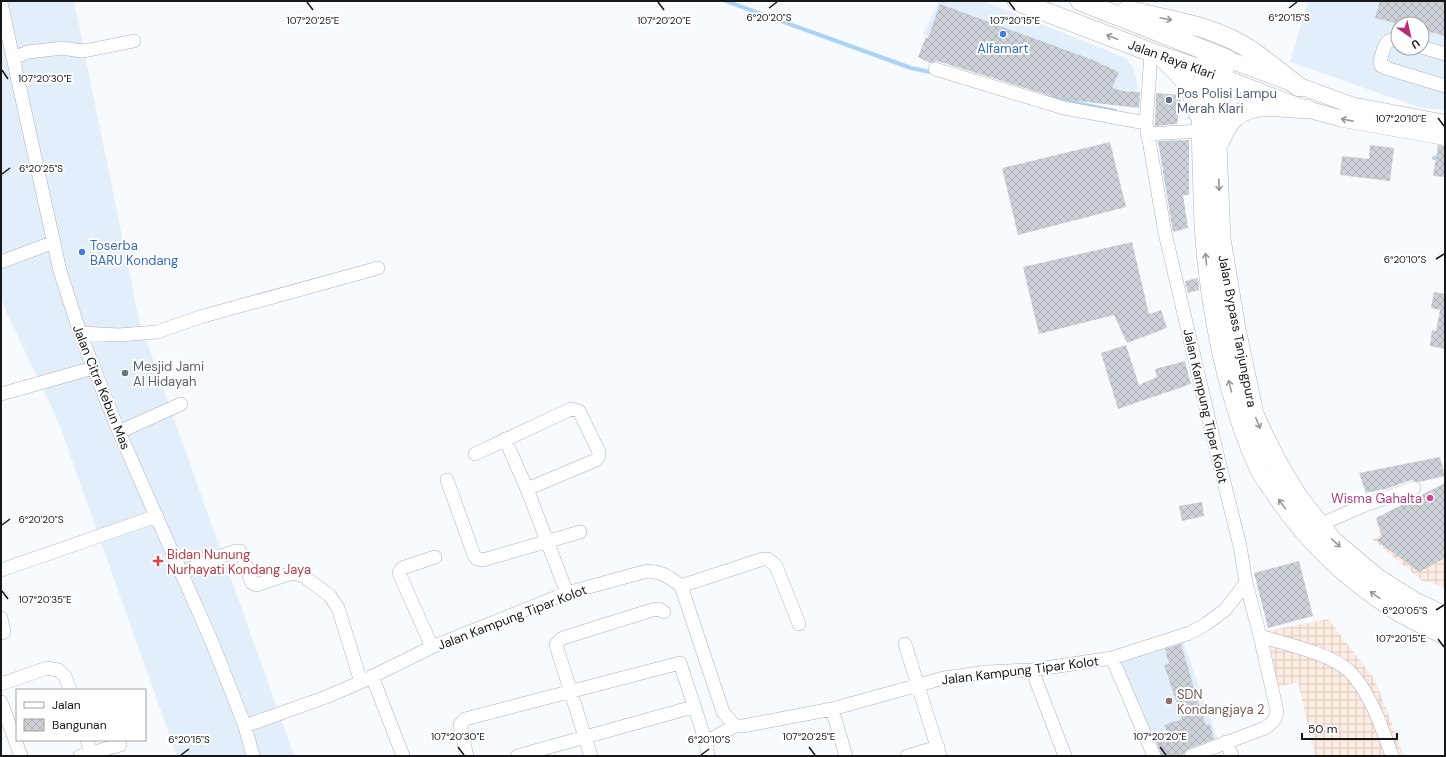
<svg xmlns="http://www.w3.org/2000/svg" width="1446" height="757" viewBox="0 0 1446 757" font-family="'DM Sans',sans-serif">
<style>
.built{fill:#e3eefb;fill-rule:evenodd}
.industrial{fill:url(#industrial-grid)}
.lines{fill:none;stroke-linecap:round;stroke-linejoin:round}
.stream{stroke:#aad3f7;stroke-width:4}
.building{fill:url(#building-cross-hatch)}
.minor-casing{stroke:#acb1b8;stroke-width:14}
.major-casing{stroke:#acb1b8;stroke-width:17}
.highway-casing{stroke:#acb1b8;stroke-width:20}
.minor{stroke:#fff;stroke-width:13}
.major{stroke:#fff;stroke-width:16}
.highway{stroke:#fff;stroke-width:19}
.oneway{stroke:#969798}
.ticks{fill:none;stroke:#151719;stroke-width:1.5}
.shop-dot{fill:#3f7fe0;stroke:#fff;stroke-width:1.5}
.service-dot{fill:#5c6f8a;stroke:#fff;stroke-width:1.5}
.worship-dot{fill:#6b7280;stroke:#fff;stroke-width:1.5}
.hotel-dot{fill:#d1479c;stroke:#fff;stroke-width:1.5}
.health-dot{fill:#e0444e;stroke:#fff;stroke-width:1.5}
.education-dot{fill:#8d6e63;stroke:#fff;stroke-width:1.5}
.labels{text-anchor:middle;stroke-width:4;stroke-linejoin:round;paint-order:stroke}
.shop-label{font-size:13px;fill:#366cbe;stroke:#fff}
.street-label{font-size:13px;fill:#151719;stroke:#fff}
.service-label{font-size:13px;fill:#4e5e75;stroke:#fff;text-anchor:start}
.worship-label{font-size:13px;fill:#5b616d;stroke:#fff;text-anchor:start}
.hotel-label{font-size:13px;fill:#b23c85;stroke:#fff;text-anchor:end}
.health-label{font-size:13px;fill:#be3a42;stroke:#fff;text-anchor:start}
.education-label{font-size:13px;fill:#785e54;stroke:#fff;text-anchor:start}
.ticks-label{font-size:10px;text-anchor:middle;fill:#151719;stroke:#fff;stroke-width:4;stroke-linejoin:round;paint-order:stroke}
</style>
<defs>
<pattern id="industrial-grid" width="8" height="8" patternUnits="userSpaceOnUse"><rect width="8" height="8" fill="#feece2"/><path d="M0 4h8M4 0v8" fill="none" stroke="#d9cac1"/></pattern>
<pattern id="building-cross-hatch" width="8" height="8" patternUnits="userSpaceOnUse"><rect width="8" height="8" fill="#cbd1d7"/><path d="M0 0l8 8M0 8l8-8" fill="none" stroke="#adb3b8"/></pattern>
</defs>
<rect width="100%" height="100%" fill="#f7fafe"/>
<path class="built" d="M 1,1 L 74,1 L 139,320 L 294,756 L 177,756 L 58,421 L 5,309 L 1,295 Z
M 939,1 L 983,1 L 1126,58 L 1134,69 L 1138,87 L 1136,91 L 1079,86 L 953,46 L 923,34 Z
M 1308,1 L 1445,1 L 1445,110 L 1419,107 L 1290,62 ZM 1398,24 L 1422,24 L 1422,48 L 1398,48 Z
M 1182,638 L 1219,743 L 1185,756 L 1157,756 L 1117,659 Z"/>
<path class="industrial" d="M 1445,505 L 1445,589 L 1429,581 L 1425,583 L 1372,539 Z
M 1328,619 L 1375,680 L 1404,756 L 1315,756 L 1298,682 L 1278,687 L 1267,631 Z"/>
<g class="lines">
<path class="stream" d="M 726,1 L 911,68 L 930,72
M 1047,97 L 1115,111
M 1434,158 L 1445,160"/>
</g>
<path class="building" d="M 1380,1 L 1445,1 L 1445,36 L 1422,30 L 1422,24 L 1399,24 L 1375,18 Z
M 940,4 L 1093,60 L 1119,72 L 1112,88 L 1124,91 L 1140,92 L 1139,108 L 1061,99 L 937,61 L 930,63 L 918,57 L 926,37 L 928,38 Z
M 1156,93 L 1180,95 L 1181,98 L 1177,124 L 1155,126 Z
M 1189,140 L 1189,195 L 1183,195 L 1188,228 L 1173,232 L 1158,141 Z
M 1110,142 L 1126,207 L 1018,235 L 1002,168 Z
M 1370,145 L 1394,148 L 1390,181 L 1340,175 L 1342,156 L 1369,159 Z
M 1438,145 L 1445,146 L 1445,177 L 1433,176 Z
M 1132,242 L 1149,314 L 1161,310 L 1167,328 L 1127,343 L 1114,315 L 1039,334 L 1023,267 Z
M 1198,278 L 1199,290 L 1188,293 L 1185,281 Z
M 1434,292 L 1445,294 L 1445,349 L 1430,346 L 1432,330 L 1436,331 L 1440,310 L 1431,308 Z
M 1126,345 L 1139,385 L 1157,377 L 1155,369 L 1185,361 L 1191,384 L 1118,409 L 1101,353 Z
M 1440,457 L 1445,476 L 1419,482 L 1411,480 L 1389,488 L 1366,493 L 1359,473 Z
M 1445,483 L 1445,558 L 1419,572 L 1376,540 L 1382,537 L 1376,518 Z
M 1202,502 L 1204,516 L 1182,521 L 1179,506 Z
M 1299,561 L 1313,616 L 1268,628 L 1254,573 Z
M 1181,644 L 1199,705 L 1206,725 L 1210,724 L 1214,739 L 1188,749 L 1181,756 L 1162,756 L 1156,741 L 1169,737 L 1164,725 L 1182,719 L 1164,665 L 1169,664 L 1165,649 Z"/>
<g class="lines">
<defs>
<path id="minor" d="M 1,3 L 60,271 L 80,333 L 119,432 L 212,642 L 245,726 L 253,756
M 1398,40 C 1384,36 1383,52 1380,62 L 1381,66 L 1389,69 L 1445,86
M 1422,47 L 1445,54
M 1151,52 L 1149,84 L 1146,123 L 1165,233 L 1217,454 L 1240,546 L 1246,583 L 1260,636 L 1277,711 C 1276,720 1272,723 1265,728 L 1191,756
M 13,58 L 28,52 L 63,48 L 81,51 L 89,50 L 134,41
M 935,69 L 1064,108 L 1146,123
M 1147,134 L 1201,131
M 1,262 L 54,242
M 80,333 L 119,335 L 157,332 L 200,317 L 378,268
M 1,394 L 93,368
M 119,432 L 181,404
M 505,439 L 527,489 L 567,593
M 475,454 L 571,409 L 579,411 L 599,452 L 599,456 L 596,460 L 527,489
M 447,480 L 474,555 L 477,559 L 483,560 L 580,532
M 1319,525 L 1365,505 L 1414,488
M 1,570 L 157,516
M 182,572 L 235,551 L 240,551 L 242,555 L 252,583 L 256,585 L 292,573 L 298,574 L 305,577 L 330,596 L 338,608 L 361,682
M 681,586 L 763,559 L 768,559 L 776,566 L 799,624
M 1,618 L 4,632 L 1,633
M 1260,636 C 1286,644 1328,653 1348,670 C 1369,689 1383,730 1392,756
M 905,644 L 940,756
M 432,647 L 399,573 L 402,568 L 435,557
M 1112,658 L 1154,756
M 1032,670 L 1065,756
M 372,676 L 403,756
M 1,684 L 47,668 L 58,670 L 65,676 L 70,690
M 1,702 L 21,756
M 832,709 L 846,756
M 245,726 L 326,697 L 361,682 L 432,647 L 567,593 L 647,571 C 663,572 669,577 681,586 L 723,712 L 735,726 L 743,726 L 832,709 L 944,678 L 987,672 L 1032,670 L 1112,658 L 1190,633 L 1206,624 L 1225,610 L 1246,583
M 87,740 L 92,756
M 706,742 L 735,726
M 1226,742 L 1232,756
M 80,756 L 120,745
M 467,756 L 460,725 L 465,719 L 680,663 L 706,742 L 708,756
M 517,756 L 693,707
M 591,756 L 556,645 L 561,639 L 566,637 L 652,610 L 659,609 L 664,612
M 907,756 L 938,747"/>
<path id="major" d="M 1227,59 L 1351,105 L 1445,123
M 1222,77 L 1306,109 L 1343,119 L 1445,137"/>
<path id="highway" d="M 1017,1 L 1161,56 L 1215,74
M 1080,1 L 1227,59 L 1222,77 L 1217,146 L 1221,239 L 1236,329 L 1254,414 L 1265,438 L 1280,467 L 1298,497 L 1333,541 L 1377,578 L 1413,601 L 1445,616
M 1127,10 C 1169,20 1216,26 1252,51 C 1268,62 1283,75 1299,87
M 1208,53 C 1198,100 1202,150 1203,198 C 1204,251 1211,302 1222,354 C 1231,393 1242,433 1260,470 C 1264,478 1270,485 1275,493 C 1306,540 1349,580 1396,610 C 1412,620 1429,627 1445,635
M 1165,60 C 1183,77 1192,87 1197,112
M 1219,143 C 1222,137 1225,130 1229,124 C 1246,99 1280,108 1306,109"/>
</defs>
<use href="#minor" class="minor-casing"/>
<use href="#major" class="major-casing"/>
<use href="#highway" class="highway-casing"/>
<use href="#minor" class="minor"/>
<use href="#major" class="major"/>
<use href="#highway" class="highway"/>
</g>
<defs><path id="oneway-shaft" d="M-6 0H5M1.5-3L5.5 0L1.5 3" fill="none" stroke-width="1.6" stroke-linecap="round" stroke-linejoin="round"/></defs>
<g class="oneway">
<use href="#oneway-shaft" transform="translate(1166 19) rotate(12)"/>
<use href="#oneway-shaft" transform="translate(1112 37) rotate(-159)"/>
<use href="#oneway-shaft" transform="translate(1347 120) rotate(-169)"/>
<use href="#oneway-shaft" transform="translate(1219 185) rotate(88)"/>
<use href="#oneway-shaft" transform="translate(1206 259) rotate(-95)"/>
<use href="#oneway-shaft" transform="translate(1230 386) rotate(-104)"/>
<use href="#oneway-shaft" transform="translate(1258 423) rotate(67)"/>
<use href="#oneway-shaft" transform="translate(1282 504) rotate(-126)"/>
<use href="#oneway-shaft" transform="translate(1336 543) rotate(43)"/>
<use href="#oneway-shaft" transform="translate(1375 595) rotate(-145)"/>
</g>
<path class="ticks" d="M 307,2 L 313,10M 658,2 L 664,10M 1009,2 L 1015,10M 769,8 L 777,2M 1289,8 L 1297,2M 2,70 L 8,79M 1438,118 L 1444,126M 2,174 L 10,168M 1436,259 L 1444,254M 2,525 L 10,519M 2,591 L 8,599M 1436,610 L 1444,605M 1438,639 L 1444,647M 458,747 L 464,755M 809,747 L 815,755M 1160,747 L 1166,755M 181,755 L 189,749M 701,755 L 709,749"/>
<g class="shop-dot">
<circle cx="1003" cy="34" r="4"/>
<circle cx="82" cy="252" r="4"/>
</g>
<circle class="service-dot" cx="1169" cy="100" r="4"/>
<circle class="worship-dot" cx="125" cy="373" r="4"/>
<circle class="hotel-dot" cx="1430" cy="498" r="4"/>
<path class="health-dot" d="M156 555h4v4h4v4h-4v4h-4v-4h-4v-4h4z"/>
<circle class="education-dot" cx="1169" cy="701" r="4"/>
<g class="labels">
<g class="shop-label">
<text x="1003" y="53">Alfamart</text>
<text x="90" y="250" text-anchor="start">Toserba<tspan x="90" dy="15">BARU Kondang</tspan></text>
</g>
<g class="street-label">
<text transform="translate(1172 59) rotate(20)" y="5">Jalan Raya Klari</text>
<text transform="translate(1238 331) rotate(79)" y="5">Jalan Bypass Tanjungpura</text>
<text transform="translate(102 387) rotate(68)" y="5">Jalan Citra Kebun Mas</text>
<text transform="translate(1206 406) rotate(77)" y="5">Jalan Kampung Tipar Kolot</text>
<text transform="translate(512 617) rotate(-21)" y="5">Jalan Kampung Tipar Kolot</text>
<text transform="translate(1020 670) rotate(-7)" y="5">Jalan Kampung Tipar Kolot</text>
</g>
<g class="service-label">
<text x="1177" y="98">Pos Polisi Lampu<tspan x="1177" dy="15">Merah Klari</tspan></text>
</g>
<g class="worship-label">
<text x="133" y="371">Mesjid Jami<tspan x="133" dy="15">Al Hidayah</tspan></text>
</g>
<g class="hotel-label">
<text x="1422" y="503">Wisma Gahalta</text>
</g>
<g class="health-label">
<text x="167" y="559">Bidan Nunung<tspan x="167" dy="15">Nurhayati Kondang Jaya</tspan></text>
</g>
<g class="education-label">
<text x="1177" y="699">SDN<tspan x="1177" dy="15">Kondangjaya 2</tspan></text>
</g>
</g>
<g class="ticks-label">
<text x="769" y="21">6°20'20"S</text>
<text x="1289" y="21">6°20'15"S</text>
<text x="313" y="24">107°20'25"E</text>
<text x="664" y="24">107°20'20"E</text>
<text x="1015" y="24">107°20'15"E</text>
<text x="45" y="82">107°20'30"E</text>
<text x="1401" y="122">107°20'10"E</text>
<text x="41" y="172">6°20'25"S</text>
<text x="1405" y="263">6°20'10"S</text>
<text x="41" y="523">6°20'20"S</text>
<text x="45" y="603">107°20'35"E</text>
<text x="1405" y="614">6°20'05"S</text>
<text x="1401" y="642">107°20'15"E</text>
<text x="458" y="740">107°20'30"E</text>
<text x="809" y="740">107°20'25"E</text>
<text x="1160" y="740">107°20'20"E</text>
<text x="189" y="743">6°20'15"S</text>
<text x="709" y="743">6°20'10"S</text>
</g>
<rect width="1446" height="757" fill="none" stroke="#151719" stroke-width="4"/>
<rect x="16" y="689" width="130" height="52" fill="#ffffff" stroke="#a1a2a3"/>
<rect x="24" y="702" width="20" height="6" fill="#ffffff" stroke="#a1a2a3"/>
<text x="52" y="709" font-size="12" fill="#151719">Jalan</text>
<rect x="24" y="719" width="20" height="12" fill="url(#building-cross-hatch)" stroke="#a1a2a3"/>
<text x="52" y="729" font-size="12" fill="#151719">Bangunan</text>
<g transform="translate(1410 36) rotate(146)"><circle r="19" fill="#ffffff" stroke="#a1a2a3"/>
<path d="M0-3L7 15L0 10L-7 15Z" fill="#b22d73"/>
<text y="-6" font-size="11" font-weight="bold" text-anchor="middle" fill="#151719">U</text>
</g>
<path d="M1302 733v6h95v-6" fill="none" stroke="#151719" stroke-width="2"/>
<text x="1308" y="733" font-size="12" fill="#151719" stroke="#ffffff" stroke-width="3" paint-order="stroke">50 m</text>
</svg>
